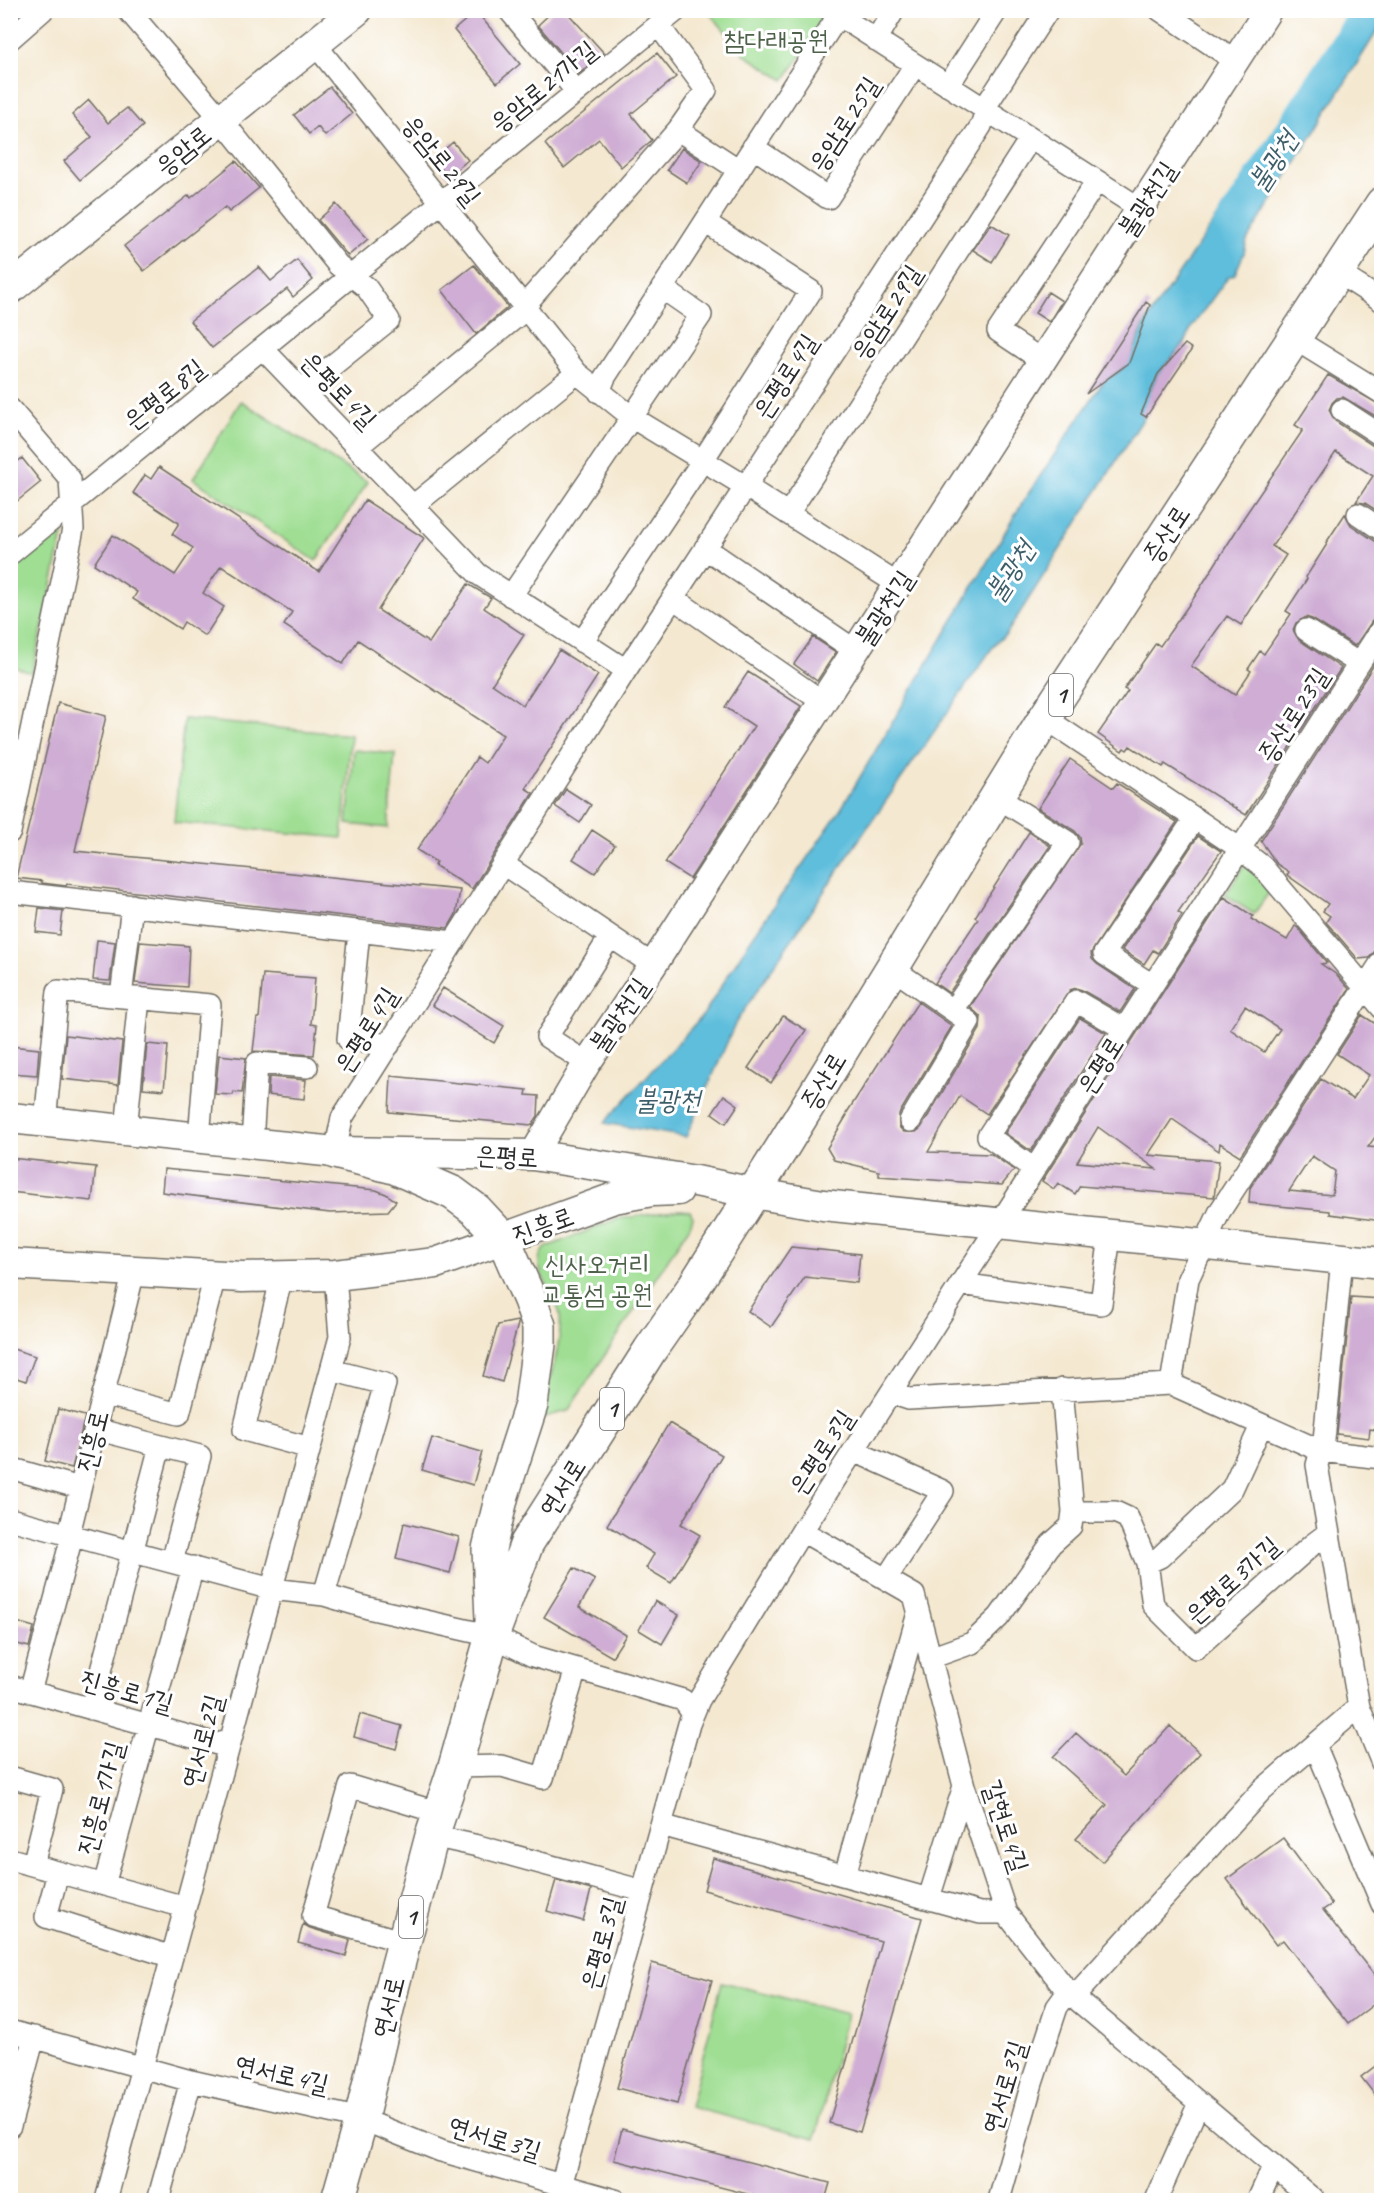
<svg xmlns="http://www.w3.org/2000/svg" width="1392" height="2211" viewBox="0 0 1392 2211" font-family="Caveat,'Poor Story',sans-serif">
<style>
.green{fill:#9fde93;stroke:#65845f;stroke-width:1.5}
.water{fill:#5ebedc;stroke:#447484;stroke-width:1.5;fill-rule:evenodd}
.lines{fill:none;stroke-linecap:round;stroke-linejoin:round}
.river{stroke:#5ebedc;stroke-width:33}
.building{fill:#cfadd4;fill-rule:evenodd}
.minor-casing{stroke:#716d65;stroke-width:24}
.tertiary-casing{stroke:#716d65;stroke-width:30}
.secondary-casing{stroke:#716d65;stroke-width:33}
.primary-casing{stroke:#716d65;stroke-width:36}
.minor{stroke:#fff;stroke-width:21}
.tertiary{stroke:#fff;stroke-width:27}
.secondary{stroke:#fff;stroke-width:30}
.primary{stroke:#fff;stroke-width:33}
.labels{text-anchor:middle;stroke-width:6;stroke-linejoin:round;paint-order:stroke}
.shield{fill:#fff;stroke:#6b6b6b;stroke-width:1.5}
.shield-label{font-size:24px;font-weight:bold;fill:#2b2b2b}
.park-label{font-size:26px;fill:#4e614a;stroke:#fff}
.street-label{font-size:26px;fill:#2b2b2b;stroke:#fff}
.water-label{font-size:27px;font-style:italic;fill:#3d5e69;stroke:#fff}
</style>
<rect width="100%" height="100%" fill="#fff"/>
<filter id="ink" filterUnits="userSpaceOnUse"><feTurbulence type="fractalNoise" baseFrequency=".0167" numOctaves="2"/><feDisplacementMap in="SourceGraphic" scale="12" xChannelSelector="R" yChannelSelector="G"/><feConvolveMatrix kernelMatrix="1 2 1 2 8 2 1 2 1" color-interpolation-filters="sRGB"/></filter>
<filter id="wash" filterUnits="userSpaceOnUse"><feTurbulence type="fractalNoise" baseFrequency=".008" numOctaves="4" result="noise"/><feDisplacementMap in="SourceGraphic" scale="24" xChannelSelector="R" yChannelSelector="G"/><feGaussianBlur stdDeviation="1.35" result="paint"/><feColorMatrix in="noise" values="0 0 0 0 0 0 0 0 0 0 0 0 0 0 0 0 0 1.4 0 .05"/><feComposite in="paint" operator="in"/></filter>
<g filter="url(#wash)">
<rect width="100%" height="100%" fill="#f4e8d0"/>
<path class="green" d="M 708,11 L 817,11 L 828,17 L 784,80 L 745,55 Z
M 241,401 L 368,482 L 316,561 L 193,479 Z
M 62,519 L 65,527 L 32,673 L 11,666 L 11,563 Z
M 184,719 L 351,735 L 342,838 L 174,822 Z
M 354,750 L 395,754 L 388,828 L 347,824 Z
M 1245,864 L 1259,873 L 1270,891 L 1254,914 L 1225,895 Z
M 680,1210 L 690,1211 L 693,1217 L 690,1226 L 568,1411 L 545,1417 L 541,1412 C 548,1385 563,1341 560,1315 C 557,1294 524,1264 547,1247 L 617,1219 Z
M 722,1982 L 847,2014 L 815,2139 L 690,2107 Z"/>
<path class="water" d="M 1357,11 L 1367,11 L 1351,36 L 1354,41 L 1361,40 L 1379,11 L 1381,11 L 1381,25 L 1247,240 L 1244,253 L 1235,274 L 1228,277 L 1191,328 L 1186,341 L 1158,374 L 1152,386 L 1150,408 L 1007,633 L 995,644 L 856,844 L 736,1022 L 686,1137 L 604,1123 L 704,1014 L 747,945 L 841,809 L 1024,500 L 1105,379 C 1138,366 1133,340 1150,315 C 1220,214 1289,113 1357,11 ZM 1327,78 L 1331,82 L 1330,87 L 1303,132 L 1296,132 L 1293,126 L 1323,80 ZM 1268,170 L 1273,173 L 1274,178 L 1240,227 L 1235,227 L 1233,225 L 1233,218 L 1264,171 Z"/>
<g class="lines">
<path class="river" d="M 1209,260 L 1369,10"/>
</g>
<g id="blocks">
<path class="building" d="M 554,10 L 565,10 L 604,53 L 579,74 L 538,25 Z
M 476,11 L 520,64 L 497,83 L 454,30 Z
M 657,53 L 676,77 L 631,114 L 652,140 L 621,167 L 599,139 L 564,168 L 545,144 Z
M 330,87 L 352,114 L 325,136 L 318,127 L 309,134 L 294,115 Z
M 89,100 L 108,123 L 127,108 L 143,126 L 80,180 L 64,161 L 92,137 L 72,115 Z
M 453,142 L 468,160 L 448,177 L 433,159 Z
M 682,148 L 702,161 L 687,183 L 667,170 Z
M 236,161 L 259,188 L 229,212 L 225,207 L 144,271 L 124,246 L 189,195 L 191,198 Z
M 336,204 L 368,239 L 348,256 L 318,220 Z
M 991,224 L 1009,235 L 992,262 L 973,250 Z
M 297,260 L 313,280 L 293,297 L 287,289 L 212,348 L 190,321 L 259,267 L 271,281 Z
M 474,265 L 508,307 L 476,334 L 442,290 Z
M 1048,292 L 1062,301 L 1049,322 L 1035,313 Z
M 1146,302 L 1150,305 L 1129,363 L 1086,394 Z
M 1185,344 L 1192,349 L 1146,417 L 1141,414 L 1158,374 Z
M 1328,375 L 1382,406 L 1382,420 L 1343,397 L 1337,398 L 1332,403 L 1329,410 L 1335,421 L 1375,447 L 1382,449 L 1382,514 L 1365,503 L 1356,502 L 1373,476 L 1336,452 L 1272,546 L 1286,555 L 1241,625 L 1227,616 L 1191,666 L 1235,695 L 1251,671 L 1248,669 L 1260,651 L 1264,654 L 1291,614 L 1286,611 L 1307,579 L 1306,577 L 1327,544 L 1326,543 L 1345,514 L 1351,525 L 1375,541 L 1382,543 L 1382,615 L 1372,621 L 1355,646 L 1312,619 L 1306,617 L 1296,623 L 1293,630 L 1299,640 L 1341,668 L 1246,815 L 1165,764 L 1163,767 L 1130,746 L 1127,750 L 1124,748 L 1122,751 L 1098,734 L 1128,691 L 1124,689 L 1156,643 L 1160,646 L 1195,596 L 1243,520 L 1242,520 L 1303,430 L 1295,425 Z
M 22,458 L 41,482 L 10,507 L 10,468 Z
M 159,467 L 319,572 L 365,500 L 424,538 L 378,610 L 429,643 L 468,584 L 491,598 L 484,608 L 524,635 L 492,684 L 523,705 L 559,650 L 598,675 L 525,788 L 533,793 L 472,889 L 434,865 L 436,862 L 417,850 L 477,757 L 485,763 L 503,735 L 358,640 L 343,664 L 284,625 L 292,612 L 221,566 L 203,593 L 224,607 L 205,636 L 184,622 L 180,629 L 133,599 L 137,592 L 94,564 L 113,535 L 175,575 L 193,548 L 172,534 L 179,523 L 133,493 L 145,475 L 151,479 Z
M 813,637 L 836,652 L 817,681 L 794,664 Z
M 1382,652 L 1382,948 L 1376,950 L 1369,958 L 1358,959 L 1326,922 L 1330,916 L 1323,911 L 1328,904 L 1287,875 L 1289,872 L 1277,864 L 1261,841 Z
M 748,672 L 801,706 L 690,879 L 665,863 L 754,726 L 725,707 Z
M 58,703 L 106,716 L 75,851 L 460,890 L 456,914 L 448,928 L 67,884 L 66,886 L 42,883 L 42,881 L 16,878 Z
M 1070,759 L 1113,788 L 1117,783 L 1177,822 L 1091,953 L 1092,959 L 1097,964 L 1135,989 L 1120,1012 L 1082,990 L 1076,988 L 1070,990 L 987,1114 L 960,1096 L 928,1152 L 991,1154 L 1014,1170 L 1002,1185 L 879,1176 L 879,1171 L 834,1160 L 827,1148 L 847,1115 L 846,1114 L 918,1002 L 952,1026 L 899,1114 L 899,1127 L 904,1132 L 916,1132 L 921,1128 L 980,1029 L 981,1017 L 970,1007 L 1081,843 L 1080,837 L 1075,831 L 1038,808 Z
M 566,789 L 591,805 L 580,823 L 555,806 Z
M 592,830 L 615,845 L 595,873 L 573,859 Z
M 1029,832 L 1050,846 L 949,993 L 935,983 L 978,919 L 975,917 Z
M 1198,836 L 1221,851 L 1178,912 L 1182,915 L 1158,953 L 1153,950 L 1144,964 L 1122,950 Z
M 1224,897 L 1253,916 L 1251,919 L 1287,940 L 1295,926 L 1298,928 L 1327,963 L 1321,964 L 1337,975 L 1349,989 L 1240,1156 L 1220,1143 L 1219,1151 L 1172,1119 L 1148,1155 L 1219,1161 L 1214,1197 L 1080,1186 L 1075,1194 L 1058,1183 L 1054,1189 L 1042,1181 ZM 1245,1006 L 1280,1029 L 1264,1052 L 1230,1029 ZM 1098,1127 L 1135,1154 L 1156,1169 L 1077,1162 Z
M 39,908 L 63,911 L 60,935 L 36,932 Z
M 97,940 L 115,942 L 110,981 L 93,980 Z
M 140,942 L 189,946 L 187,987 L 135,983 Z
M 263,974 L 315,978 L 311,1024 L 317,1025 L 314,1055 L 253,1051 L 257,1018 L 259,1018 Z
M 443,988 L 504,1026 L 494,1043 L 432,1005 Z
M 1362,1015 L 1382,1028 L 1382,1127 L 1368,1147 L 1382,1148 L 1382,1221 L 1330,1214 L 1330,1211 L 1249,1203 L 1250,1188 L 1321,1079 L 1353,1099 L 1369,1075 L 1337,1054 ZM 1312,1156 L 1335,1171 L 1332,1195 L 1289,1191 Z
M 783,1016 L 806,1030 L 771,1083 L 748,1068 Z
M 1080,1018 L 1106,1033 L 1031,1151 L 1005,1133 Z
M 66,1035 L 122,1042 L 118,1085 L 62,1079 Z
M 147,1044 L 168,1046 L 164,1090 L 143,1088 Z
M 10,1046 L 39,1049 L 37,1075 L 10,1073 Z
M 219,1055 L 246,1058 L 242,1093 L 234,1092 L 233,1095 L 215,1094 Z
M 391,1076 L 527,1090 L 526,1095 L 539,1096 L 538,1116 L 532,1125 L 389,1112 Z
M 269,1077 L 306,1080 L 304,1099 L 268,1095 Z
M 724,1095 L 738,1105 L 726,1123 L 712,1113 Z
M 10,1158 L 96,1167 L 92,1201 L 10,1192 Z
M 164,1169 L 376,1190 L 386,1194 L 396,1201 L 388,1211 L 330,1213 L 162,1192 Z
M 791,1247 L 860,1254 L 857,1283 L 805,1277 L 771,1327 L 748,1311 Z
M 1351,1297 L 1382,1299 L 1382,1431 L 1370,1429 L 1369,1438 L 1337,1434 Z
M 517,1321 L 518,1324 L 502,1382 L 483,1376 L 498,1325 Z
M 10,1348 L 35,1356 L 26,1381 L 10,1376 Z
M 58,1409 L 85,1416 L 72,1468 L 45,1461 Z
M 669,1423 L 722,1455 L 681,1524 L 700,1535 L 671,1583 L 646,1568 L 654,1554 L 607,1525 Z
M 432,1438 L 482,1452 L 473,1485 L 422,1470 Z
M 404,1523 L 459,1537 L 450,1573 L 396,1559 Z
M 574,1568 L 595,1580 L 579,1607 L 626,1635 L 612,1657 L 544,1617 Z
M 655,1601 L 679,1615 L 662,1644 L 639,1630 Z
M 10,1620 L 34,1627 L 29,1647 L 10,1642 Z
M 360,1714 L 402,1726 L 396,1749 L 354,1737 Z
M 1170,1726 L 1200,1753 L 1102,1862 L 1076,1839 L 1107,1805 L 1053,1757 L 1076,1733 L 1124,1776 Z
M 1283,1838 L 1332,1904 L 1323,1910 L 1382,1985 L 1382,1998 L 1348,2024 L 1283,1940 L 1276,1945 L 1227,1879 Z
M 713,1858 L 922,1918 L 860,2132 L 829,2123 L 881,1941 L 704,1890 Z
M 556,1880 L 591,1890 L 583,1921 L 547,1911 Z
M 303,1924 L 310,1928 L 350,1940 L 346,1956 L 298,1943 Z
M 652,1963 L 712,1980 L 677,2104 L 617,2088 Z
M 1382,2061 L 1382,2104 L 1361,2077 Z
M 622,2129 L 830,2183 L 825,2200 L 771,2200 L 614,2160 Z"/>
</g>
</g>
<g filter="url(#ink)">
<use href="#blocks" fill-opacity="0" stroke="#716d65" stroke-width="1.5"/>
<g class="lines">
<defs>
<path id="minor" d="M 128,10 L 221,119 L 338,265 L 366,287 L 389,320 L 302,390
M 509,10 L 577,92
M 830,10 L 1141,209
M 1160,10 L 1236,61
M 10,39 L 43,10
M 876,40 L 894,10
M 315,44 L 577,373 L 633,418 L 745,486 L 899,585
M 948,86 L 997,10
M 678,130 L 739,170
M 753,147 L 828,198 L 915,65
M 1337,272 L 1382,301
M 1293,338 L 1382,393
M 263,349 L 478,574 L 626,670
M 1043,361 L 998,331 L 1097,181
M 599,392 L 605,377 L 838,16
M 10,409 L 70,479 L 73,529 L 10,832
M 1342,410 L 1382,436
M 357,447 L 526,309 L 531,298 L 678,130 L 706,90 L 659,26
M 413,506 L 577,373
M 788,514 L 1030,139
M 1358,514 L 1382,530
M 705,548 L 856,651
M 10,554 L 677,10
M 511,596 L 701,315 L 662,288
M 673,598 L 823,702
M 1306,630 L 1358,663
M 582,642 L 703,460 L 811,291 L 705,222
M 1045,718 L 1239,848 L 1262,866 L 1382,1008
M 503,864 L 653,965
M 10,892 L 454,942
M 359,932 L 348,1039 L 389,1045
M 892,968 L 969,1022 L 910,1121
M 1151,984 L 1104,954 L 1195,818
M 121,997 L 132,905
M 953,1010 L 1068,842 L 997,797
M 587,1063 L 547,1037 L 610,937
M 45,1122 L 58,991 L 210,1005 L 199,1138
M 126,1130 L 139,998
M 252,1143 L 257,1063 L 307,1067
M 335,1152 L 342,1118 L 626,670 L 981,126 L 989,101 L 1048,10
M 1034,1169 L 988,1136 L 1076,1001 L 1124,1029
M 1342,1259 L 1324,1440 L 1317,1465 L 1359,1707 L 1382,1763
M 282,1276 L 244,1430 L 310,1448
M 961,1284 L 1101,1304 L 1110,1235
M 1171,1384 L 1188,1279 L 1220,1211 L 1382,961
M 891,1393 L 909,1399 L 1171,1384 L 1321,1451 L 1382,1458
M 103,1394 L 179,1414 L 215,1276
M 95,1429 L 200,1456 L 172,1562
M 854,1451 L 943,1491 L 886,1579
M 10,1468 L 80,1488
M 1073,1512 L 1115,1512 L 1128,1518 L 1147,1563 L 1153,1605 L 1196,1648 L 1312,1545 L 1328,1533
M 10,1519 L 272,1589 L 324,1595 L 368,1608 L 492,1636 L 533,1656 L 683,1700 L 693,1714
M 802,1531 L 914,1595 L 964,1786 L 1006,1913 L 1068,1992 L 1314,2200
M 1147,1563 L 1160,1557 L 1232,1489 L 1261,1426
M 324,1595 L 385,1384 L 331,1370
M 930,1658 L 972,1643 L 999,1617 L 1051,1544 L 1071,1526 L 1073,1512 L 1062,1389
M 10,1686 L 217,1744 L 229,1741
M 30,1692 L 70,1544 L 69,1534 L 134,1271
M 91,1709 L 160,1446
M 1315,1745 L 1382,1904
M 455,1767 L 502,1766 L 543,1778 L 576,1669
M 10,1777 L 52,1789 L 33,1865
M 661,1825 L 980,1913 L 1006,1913
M 432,1836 L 478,1846 L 643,1891
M 10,1859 L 185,1907
M 58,1873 L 46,1917 L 172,1957
M 845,1875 L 918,1613
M 104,1885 L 193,1567
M 929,1898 L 964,1786
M 405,1942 L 313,1916 L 350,1786 L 440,1813
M 1068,1992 L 1081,1989 L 1262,1790 L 1359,1707
M 10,2031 L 191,2081 L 361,2119 L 441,2151 L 615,2200
M 10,2126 L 34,2037
M 106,2200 L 340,1337 L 335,1275
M 158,2200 L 191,2081
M 557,2200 L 689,1724 L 699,1700 L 802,1531 L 1382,628
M 999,2200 L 1032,2083 L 1057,2007 L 1068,1992
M 1156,2200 L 1199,2103
M 1258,2200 L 1273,2167"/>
<path id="tertiary" d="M 533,1155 L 587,1063 L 653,965 L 1268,10"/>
<path id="secondary" d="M 10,289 L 357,10
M 10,1118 L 335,1152 L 533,1155 L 696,1181 L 753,1193 L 823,1205 L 1382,1263
M 10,1264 L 242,1277 L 335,1275 L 436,1263 L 614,1198 L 652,1191 L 678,1190"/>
<path id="primary" d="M 335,1152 L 394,1167 L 453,1193 L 476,1210 L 504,1240 L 530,1300 L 539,1326 L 539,1344 L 531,1405 L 502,1495 L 489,1549 L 492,1619
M 338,2200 L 361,2119 L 393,1984 L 432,1836 L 455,1767 L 492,1636 L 527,1543 L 650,1350 L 693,1288 L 782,1148 L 1045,718 L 1382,204"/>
</defs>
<use href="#minor" class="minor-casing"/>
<use href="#tertiary" class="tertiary-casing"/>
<use href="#secondary" class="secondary-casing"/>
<use href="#primary" class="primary-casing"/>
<use href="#minor" class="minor"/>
<use href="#tertiary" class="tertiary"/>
<use href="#secondary" class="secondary"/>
<use href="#primary" class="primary"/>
</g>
</g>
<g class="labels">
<g class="shield">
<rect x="1049" y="674" width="24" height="42" rx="4.5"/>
<rect x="600" y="1388" width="24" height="42" rx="4.5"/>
<rect x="399" y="1896" width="24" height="42" rx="4.5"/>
</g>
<g class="shield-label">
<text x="1061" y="703">1</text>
<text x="612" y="1417">1</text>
<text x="411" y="1925">1</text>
</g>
<g class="park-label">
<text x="776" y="49">참다래공원</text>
<text x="597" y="1273">신사오거리<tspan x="597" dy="30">교통섬 공원</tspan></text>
</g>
<g class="street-label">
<text transform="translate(543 86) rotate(-39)" y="9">응암로21가길</text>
<text transform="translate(844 124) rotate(-57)" y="9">응암로25길</text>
<text transform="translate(183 150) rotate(-39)" y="9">응암로</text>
<text transform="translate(442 160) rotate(51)" y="9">응암로29길</text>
<text transform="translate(1147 199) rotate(-57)" y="9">불광천길</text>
<text transform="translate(886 312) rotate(-57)" y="9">응암로29길</text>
<text transform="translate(785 376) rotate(-57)" y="9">은평로4길</text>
<text transform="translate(339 390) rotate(46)" y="9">은평로4길</text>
<text transform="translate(164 394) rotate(-39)" y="9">은평로8길</text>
<text transform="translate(1166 534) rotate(-57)" y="9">증산로</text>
<text transform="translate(884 608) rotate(-57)" y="9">불광천길</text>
<text transform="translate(1293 715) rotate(-57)" y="9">증산로23길</text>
<text transform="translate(619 1015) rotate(-56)" y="9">불광천길</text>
<text transform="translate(366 1030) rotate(-58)" y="9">은평로4길</text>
<text transform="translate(1100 1065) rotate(-58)" y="9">은평로</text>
<text transform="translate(823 1081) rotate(-59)" y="9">증산로</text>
<text transform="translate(507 1156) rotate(3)" y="9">은평로</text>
<text transform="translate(543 1225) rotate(-20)" y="9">진흥로</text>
<text transform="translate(92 1441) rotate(-76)" y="9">진흥로</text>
<text transform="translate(821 1452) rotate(-57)" y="9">은평로3길</text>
<text transform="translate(562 1487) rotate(-58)" y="9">연서로</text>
<text transform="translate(1232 1580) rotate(-42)" y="9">은평로3가길</text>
<text transform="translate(127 1691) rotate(16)" y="9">진흥로1길</text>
<text transform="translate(202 1741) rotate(-75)" y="9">연서로2길</text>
<text transform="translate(100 1798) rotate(-75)" y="9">진흥로1가길</text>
<text transform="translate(1006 1826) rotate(72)" y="9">갈현로4길</text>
<text transform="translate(601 1943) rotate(-75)" y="9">은평로3길</text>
<text transform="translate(388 2007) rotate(-76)" y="9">연서로</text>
<text transform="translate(282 2074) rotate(13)" y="9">연서로4길</text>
<text transform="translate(1004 2087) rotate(-73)" y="9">연서로3길</text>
<text transform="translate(495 2138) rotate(17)" y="9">연서로3길</text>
</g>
<g class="water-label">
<text transform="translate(1273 161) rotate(-57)" y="9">불광천</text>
<text transform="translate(1010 571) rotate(-57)" y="9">불광천</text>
<text x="668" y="1109">불광천</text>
</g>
</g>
<rect width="1392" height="2211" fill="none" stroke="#fff" stroke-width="36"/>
</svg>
